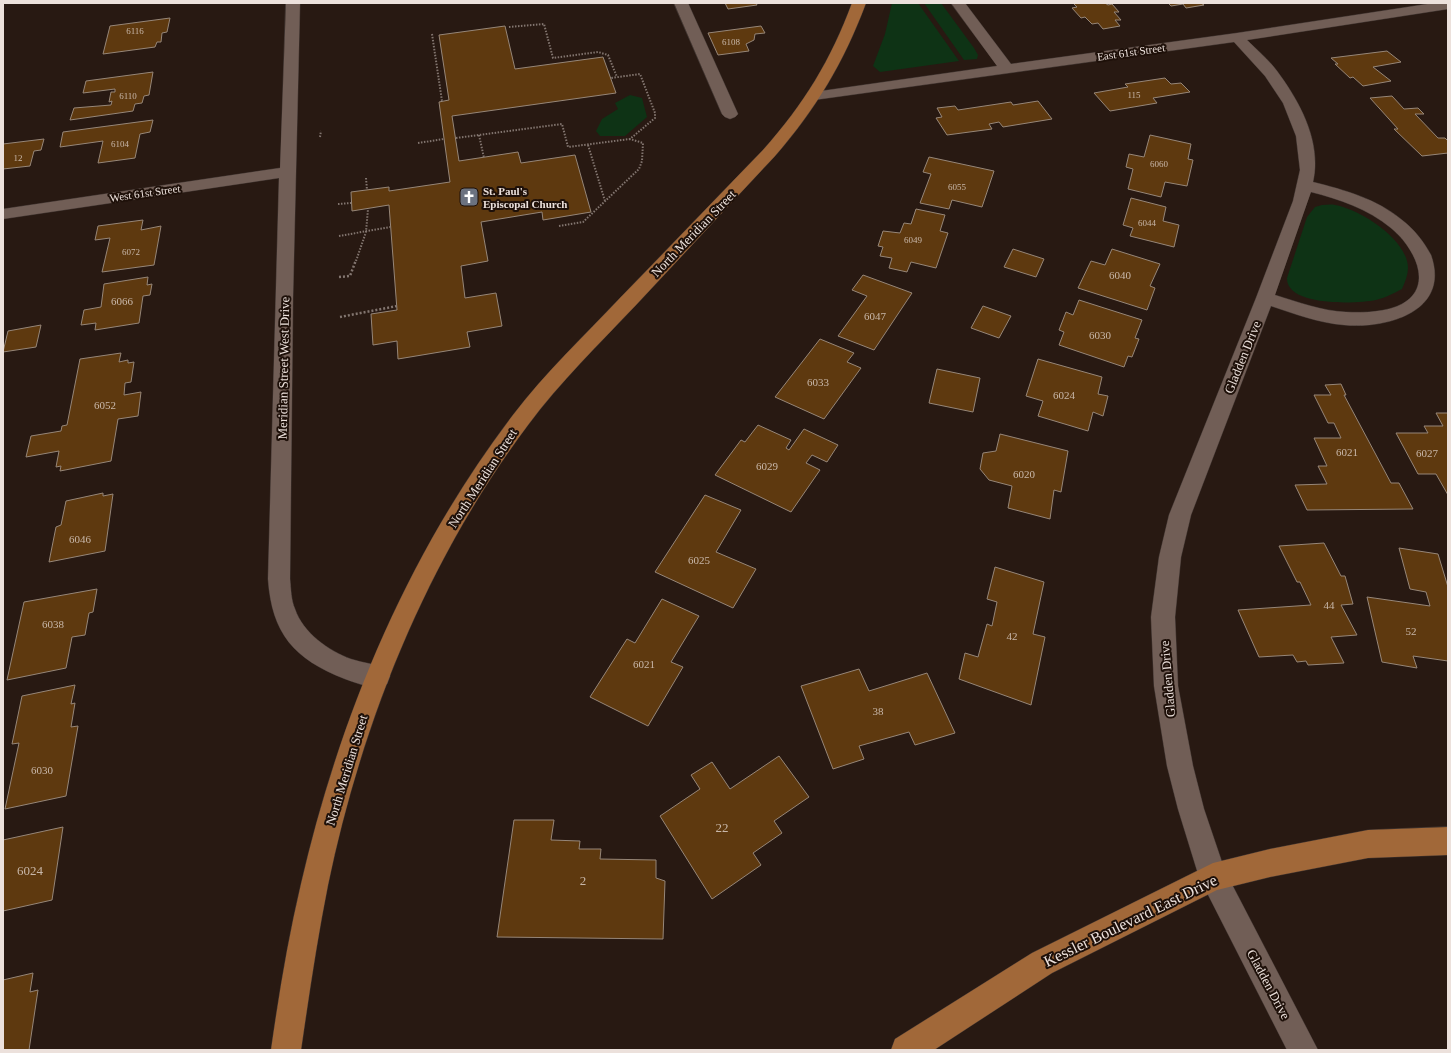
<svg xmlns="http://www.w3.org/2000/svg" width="1451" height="1053" viewBox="0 0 1451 1053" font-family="'Times New Roman',serif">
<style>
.green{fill:#0e3315}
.building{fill:#5e390f;stroke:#968678}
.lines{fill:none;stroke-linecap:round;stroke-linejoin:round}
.minor-casing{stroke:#403531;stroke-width:1}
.major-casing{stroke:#403531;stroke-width:1}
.path-far1{stroke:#82756f;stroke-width:2;stroke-dasharray:1.5 1.5;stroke-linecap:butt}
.path{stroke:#82756f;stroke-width:2.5;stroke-dasharray:2 2;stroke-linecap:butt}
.minor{fill:#715e56;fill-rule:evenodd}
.major{fill:#a16839;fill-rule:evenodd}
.labels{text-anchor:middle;stroke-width:4;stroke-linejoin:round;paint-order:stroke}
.far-number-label{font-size:9px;fill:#c8b7a9}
.far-street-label{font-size:11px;fill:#ece1dc;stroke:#1e1009}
.far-poi-label{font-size:11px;font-weight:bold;fill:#ece1dc;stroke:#1e1009;text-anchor:start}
.number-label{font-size:11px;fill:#c8b7a9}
.street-label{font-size:13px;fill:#ece1dc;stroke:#1e1009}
.near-number-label{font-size:13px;fill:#c8b7a9}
.near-street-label{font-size:16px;fill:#ece1dc;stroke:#1e1009}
</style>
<rect width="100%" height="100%" fill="#281912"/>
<path class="green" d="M 892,3 L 918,3 L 959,61 L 880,72 L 873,66 L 885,34 Z
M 924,3 L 941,3 L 974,48 L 978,55 L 977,59 L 964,60 Z
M 630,95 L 642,98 L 647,117 L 625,136 L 600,136 L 596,131 L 602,119 L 618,109 L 615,103 Z
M 1322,205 C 1326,205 1331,204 1335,205 C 1360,209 1408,240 1408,268 C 1408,275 1405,282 1402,289 C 1394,293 1385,298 1376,300 C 1357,304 1286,307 1287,278 L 1307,217 L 1315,207 Z"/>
<path class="building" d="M 725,3 L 756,3 L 757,5 L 728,9 Z
M 1073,3 L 1105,3 L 1108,5 L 1112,4 L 1119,12 L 1114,12 L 1121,20 L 1115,20 L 1120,26 L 1103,29 L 1098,23 L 1092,24 L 1085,17 L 1081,18 L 1072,8 L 1077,7 Z
M 1168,3 L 1201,3 L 1204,5 L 1186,8 L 1183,4 L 1171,6 Z
M 170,18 L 167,32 L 162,33 L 161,42 L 157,42 L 155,47 L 103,54 L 110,26 Z
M 505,26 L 515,69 L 603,57 L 616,93 L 452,116 L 459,161 L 518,152 L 521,163 L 575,155 L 591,212 L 543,220 L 542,212 L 481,222 L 488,261 L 461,266 L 465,298 L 496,293 L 502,326 L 467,332 L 470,347 L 398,359 L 397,341 L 373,345 L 371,314 L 397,310 L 389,205 L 352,211 L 351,192 L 389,187 L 389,191 L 450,182 L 439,102 L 449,100 L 439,35 Z
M 761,26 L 765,33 L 755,34 L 754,40 L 746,44 L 749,51 L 718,55 L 708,33 Z
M 1387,51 L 1401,62 L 1373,67 L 1391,81 L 1363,86 L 1353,77 L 1350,78 L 1335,64 L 1338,64 L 1331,58 Z
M 153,72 L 149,95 L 144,96 L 142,103 L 135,104 L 133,111 L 70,120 L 74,108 L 111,105 L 112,101 L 109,102 L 111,92 L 115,92 L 115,89 L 83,93 L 86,81 Z
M 1165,78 L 1171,84 L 1181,83 L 1190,92 L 1153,98 L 1157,103 L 1110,111 L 1094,93 L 1128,87 L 1125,84 Z
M 1392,96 L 1404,109 L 1418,108 L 1424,114 L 1415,114 L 1438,138 L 1445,138 L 1448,141 L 1448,153 L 1422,156 L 1394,129 L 1398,129 L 1370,98 Z
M 1038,101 L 1052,119 L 1003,127 L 999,122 L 989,124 L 992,129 L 947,135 L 936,118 L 942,117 L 937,108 L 955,106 L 958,110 L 1011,102 L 1013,105 Z
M 153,120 L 150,132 L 140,134 L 135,158 L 98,163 L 103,141 L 60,147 L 63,132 Z
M 1150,135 L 1191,144 L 1188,159 L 1193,160 L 1187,186 L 1165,182 L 1161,197 L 1128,189 L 1133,169 L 1126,167 L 1129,154 L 1144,157 Z
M 44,139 L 41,150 L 34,151 L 30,166 L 3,169 L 3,144 Z
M 929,157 L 994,171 L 982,207 L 952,200 L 949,209 L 920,203 L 931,174 L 923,172 Z
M 1131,198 L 1166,207 L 1163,221 L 1179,225 L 1174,247 L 1130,236 L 1133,228 L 1123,225 Z
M 916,209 L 945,215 L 940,231 L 948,233 L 936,268 L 911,262 L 907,272 L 889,268 L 892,258 L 880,256 L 883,247 L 878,246 L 883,231 L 900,233 L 904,223 L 911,224 Z
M 143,220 L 141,230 L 161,226 L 154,265 L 102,272 L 110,238 L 95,240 L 98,226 Z
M 1013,249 L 1044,259 L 1036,277 L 1004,267 Z
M 1112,249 L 1160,264 L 1150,286 L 1155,288 L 1147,310 L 1078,288 L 1091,261 L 1105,265 Z
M 863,275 L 912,293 L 874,350 L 838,336 L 867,296 L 852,290 Z
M 148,277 L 147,285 L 152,284 L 150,295 L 143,296 L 139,323 L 95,330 L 96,323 L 81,325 L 84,310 L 101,307 L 104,284 Z
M 1079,300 L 1142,320 L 1135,338 L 1139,339 L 1132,357 L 1128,356 L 1124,367 L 1059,345 L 1064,332 L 1059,330 L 1066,312 L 1073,315 Z
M 983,306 L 1011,316 L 999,338 L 971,328 Z
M 41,325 L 36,347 L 3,352 L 8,331 Z
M 820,339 L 854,353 L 847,362 L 861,368 L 824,419 L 775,397 Z
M 121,353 L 119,362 L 128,360 L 128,363 L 134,362 L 131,382 L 125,383 L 124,395 L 141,392 L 138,416 L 118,419 L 111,461 L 60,471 L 61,466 L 56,467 L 59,451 L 26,457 L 31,436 L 61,431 L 62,426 L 67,425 L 80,359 Z
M 1038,359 L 1102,377 L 1098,394 L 1108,396 L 1103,416 L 1093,412 L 1088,431 L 1038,416 L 1043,401 L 1026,396 Z
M 937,369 L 980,378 L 973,412 L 929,403 Z
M 1341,384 L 1346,395 L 1344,395 L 1391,483 L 1399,483 L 1413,509 L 1307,510 L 1295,485 L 1327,484 L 1318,466 L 1327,466 L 1314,438 L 1341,438 L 1334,423 L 1328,423 L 1314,395 L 1331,395 L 1325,385 Z
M 1436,413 L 1448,413 L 1448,495 L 1436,474 L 1418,474 L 1396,433 L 1428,433 L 1424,426 L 1443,426 Z
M 758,425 L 791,440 L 786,448 L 789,450 L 804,429 L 838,445 L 827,462 L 812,455 L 806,463 L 820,470 L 791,512 L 715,475 L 741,440 L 745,442 Z
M 1000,434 L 1068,451 L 1061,492 L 1054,490 L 1050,519 L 1008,508 L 1012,486 L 989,480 L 980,469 L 983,453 L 996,451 Z
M 103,493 L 103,496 L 113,494 L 105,551 L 49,562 L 56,527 L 61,525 L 66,501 Z
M 705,495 L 741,510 L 716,552 L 756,569 L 733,608 L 655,572 Z
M 1324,543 L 1341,576 L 1345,576 L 1353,604 L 1341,605 L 1357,635 L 1331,637 L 1344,663 L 1308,665 L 1306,661 L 1297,662 L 1293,655 L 1259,657 L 1238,610 L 1311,605 L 1300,582 L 1297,582 L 1279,546 Z
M 1399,548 L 1438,554 L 1448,587 L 1448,661 L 1413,656 L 1417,668 L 1382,662 L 1367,597 L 1430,606 L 1426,592 L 1410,589 Z
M 995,567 L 1044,582 L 1033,634 L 1045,637 L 1031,705 L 959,679 L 965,653 L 978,657 L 987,624 L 992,626 L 997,602 L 987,599 Z
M 97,589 L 93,612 L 89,613 L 85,635 L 72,637 L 66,668 L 7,680 L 24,602 Z
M 662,599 L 699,616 L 671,662 L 683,667 L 648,726 L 590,697 L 627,639 L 635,643 Z
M 859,669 L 869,691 L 927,673 L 955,733 L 915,745 L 909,732 L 859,746 L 864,759 L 833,769 L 801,686 Z
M 75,685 L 71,704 L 75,703 L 71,727 L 78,726 L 66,796 L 5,809 L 19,743 L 12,744 L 22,696 Z
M 779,756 L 809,797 L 774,821 L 782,833 L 753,853 L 761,865 L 712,899 L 660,816 L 700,789 L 691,775 L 712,762 L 730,789 Z
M 514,820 L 554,820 L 551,840 L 580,841 L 579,849 L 601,849 L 600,859 L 656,860 L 656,878 L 665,881 L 663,939 L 497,937 Z
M 63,827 L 52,900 L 3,911 L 3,840 Z
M 33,973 L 30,992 L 38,990 L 29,1050 L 3,1050 L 3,980 Z"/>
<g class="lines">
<defs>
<path id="minor" d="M 286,3 L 300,3 L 293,298 L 290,579 C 291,589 291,600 295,609 C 303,633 329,651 351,659 C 363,663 375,664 387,668 L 390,676 L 387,684 C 384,685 381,687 378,687 C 368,688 354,682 345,679 C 294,659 272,634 268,579 L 279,178 L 3,219 L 3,209 L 280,168 Z
M 674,3 L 688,3 L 738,114 L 735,117 L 730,119 L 725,117 L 722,114 Z
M 951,3 L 965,3 L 1011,64 L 1237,33 L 1434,3 L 1448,3 L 1448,9 L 1247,40 C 1257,50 1269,60 1277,71 C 1300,102 1322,142 1313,182 C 1345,190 1377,199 1402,220 C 1414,229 1424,242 1431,255 C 1451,312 1386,329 1344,325 C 1319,323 1295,314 1271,306 L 1191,515 L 1181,557 L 1175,617 L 1178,686 L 1193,766 L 1204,809 L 1225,871 L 1318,1050 L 1287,1050 L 1199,877 L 1178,809 L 1167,766 L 1154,686 L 1151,617 L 1159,557 L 1169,515 L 1256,298 L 1293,201 L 1300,170 L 1296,136 L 1283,103 L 1265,76 L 1234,42 L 814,100 L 809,99 L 807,96 L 809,93 L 814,92 L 997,66 ZM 1311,192 C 1339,199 1368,209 1391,228 C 1412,245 1436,285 1402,304 C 1387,312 1364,313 1346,312 C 1322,311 1298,302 1275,295 Z"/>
<path id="major" d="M 852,3 L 866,3 C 844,62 816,109 775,156 C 728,206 682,256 636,305 C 599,344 560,382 528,425 C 427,560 362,721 328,885 C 317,940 309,995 301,1050 L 271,1050 C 279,994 288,939 301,884 C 340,715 408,553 513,415 C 545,373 584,336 620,298 C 668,249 715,199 763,150 C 804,104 831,60 852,3 Z
M 1448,827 L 1448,855 L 1368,858 L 1270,877 L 1217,890 L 1052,973 L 934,1050 L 891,1050 L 895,1039 L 1032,953 L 1213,863 L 1270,849 L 1368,830 Z"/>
</defs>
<use href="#minor" class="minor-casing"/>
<use href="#major" class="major-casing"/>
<path class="path-far1" d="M 509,27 L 544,24 L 553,58 L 598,52 L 608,55 L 617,77
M 432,34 L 442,101
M 479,135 L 484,158
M 320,137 L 321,131
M 456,138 L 562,124 L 568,147 L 630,139 L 655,118 L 655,113 L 640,74 L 611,78
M 418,143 L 444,139
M 588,145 L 605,201
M 366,178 L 367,190
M 338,204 L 351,203
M 559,226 L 583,222 L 639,169 L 642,161 L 643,143 L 630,139
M 339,236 L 390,227
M 356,261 L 366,232 L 368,209"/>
<path class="path" d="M 339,277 L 350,276 L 356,260
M 340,317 L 397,306"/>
<use href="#minor" class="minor"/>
<use href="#major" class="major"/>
</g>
<defs>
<symbol id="church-square" viewBox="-11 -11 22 22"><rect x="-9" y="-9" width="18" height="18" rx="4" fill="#6b7280" stroke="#1e1009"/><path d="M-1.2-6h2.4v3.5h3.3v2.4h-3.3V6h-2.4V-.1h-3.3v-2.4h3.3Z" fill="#fff"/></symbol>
</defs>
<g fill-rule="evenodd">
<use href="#church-square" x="458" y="186" width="22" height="22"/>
</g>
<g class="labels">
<g class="far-number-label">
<text x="135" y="34">6116</text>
<text x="731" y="45">6108</text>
<text x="1134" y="98">115</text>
<text x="128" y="99">6110</text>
<text x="120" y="147">6104</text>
<text x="18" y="161">12</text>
<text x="1159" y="167">6060</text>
<text x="957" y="190">6055</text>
<text x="1147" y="226">6044</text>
<text x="913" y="243">6049</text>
<text x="131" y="255">6072</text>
</g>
<g class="far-street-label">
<text transform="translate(1131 52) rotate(-8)" y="4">East 61st Street</text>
<text transform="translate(145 193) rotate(-8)" y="4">West 61st Street</text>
</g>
<g class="far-poi-label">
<text x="483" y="195">St. Paul's<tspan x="483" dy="13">Episcopal Church</tspan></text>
</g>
<g class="number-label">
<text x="1120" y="279">6040</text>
<text x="122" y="305">6066</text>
<text x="875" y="320">6047</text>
<text x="1100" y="339">6030</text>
<text x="818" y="386">6033</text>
<text x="1064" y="399">6024</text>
<text x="105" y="409">6052</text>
<text x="1347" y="456">6021</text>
<text x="1427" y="457">6027</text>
<text x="767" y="470">6029</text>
<text x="1024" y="478">6020</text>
<text x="80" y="543">6046</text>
<text x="699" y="564">6025</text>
<text x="1329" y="609">44</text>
<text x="53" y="628">6038</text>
<text x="1411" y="635">52</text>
<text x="1012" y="640">42</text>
<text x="644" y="668">6021</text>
<text x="878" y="715">38</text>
<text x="42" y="774">6030</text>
</g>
<g class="street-label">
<text transform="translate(693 233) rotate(-46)" y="5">North Meridian Street</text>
<text transform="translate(1242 357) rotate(-68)" y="5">Gladden Drive</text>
<text transform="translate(283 368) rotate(-89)" y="5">Meridian Street West Drive</text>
<text transform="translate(482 478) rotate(-57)" y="5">North Meridian Street</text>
<text transform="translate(1167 679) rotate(-95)" y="5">Gladden Drive</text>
<text transform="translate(346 770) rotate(-73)" y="5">North Meridian Street</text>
<text transform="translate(1269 984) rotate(62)" y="5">Gladden Drive</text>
</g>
<g class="near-number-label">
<text x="722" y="832">22</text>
<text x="30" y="875">6024</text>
<text x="583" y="885">2</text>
</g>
<g class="near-street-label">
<text transform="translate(1130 920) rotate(-26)" y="6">Kessler Boulevard East Drive</text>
</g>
</g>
<rect width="1451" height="1053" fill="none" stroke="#ece1dc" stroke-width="8"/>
</svg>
